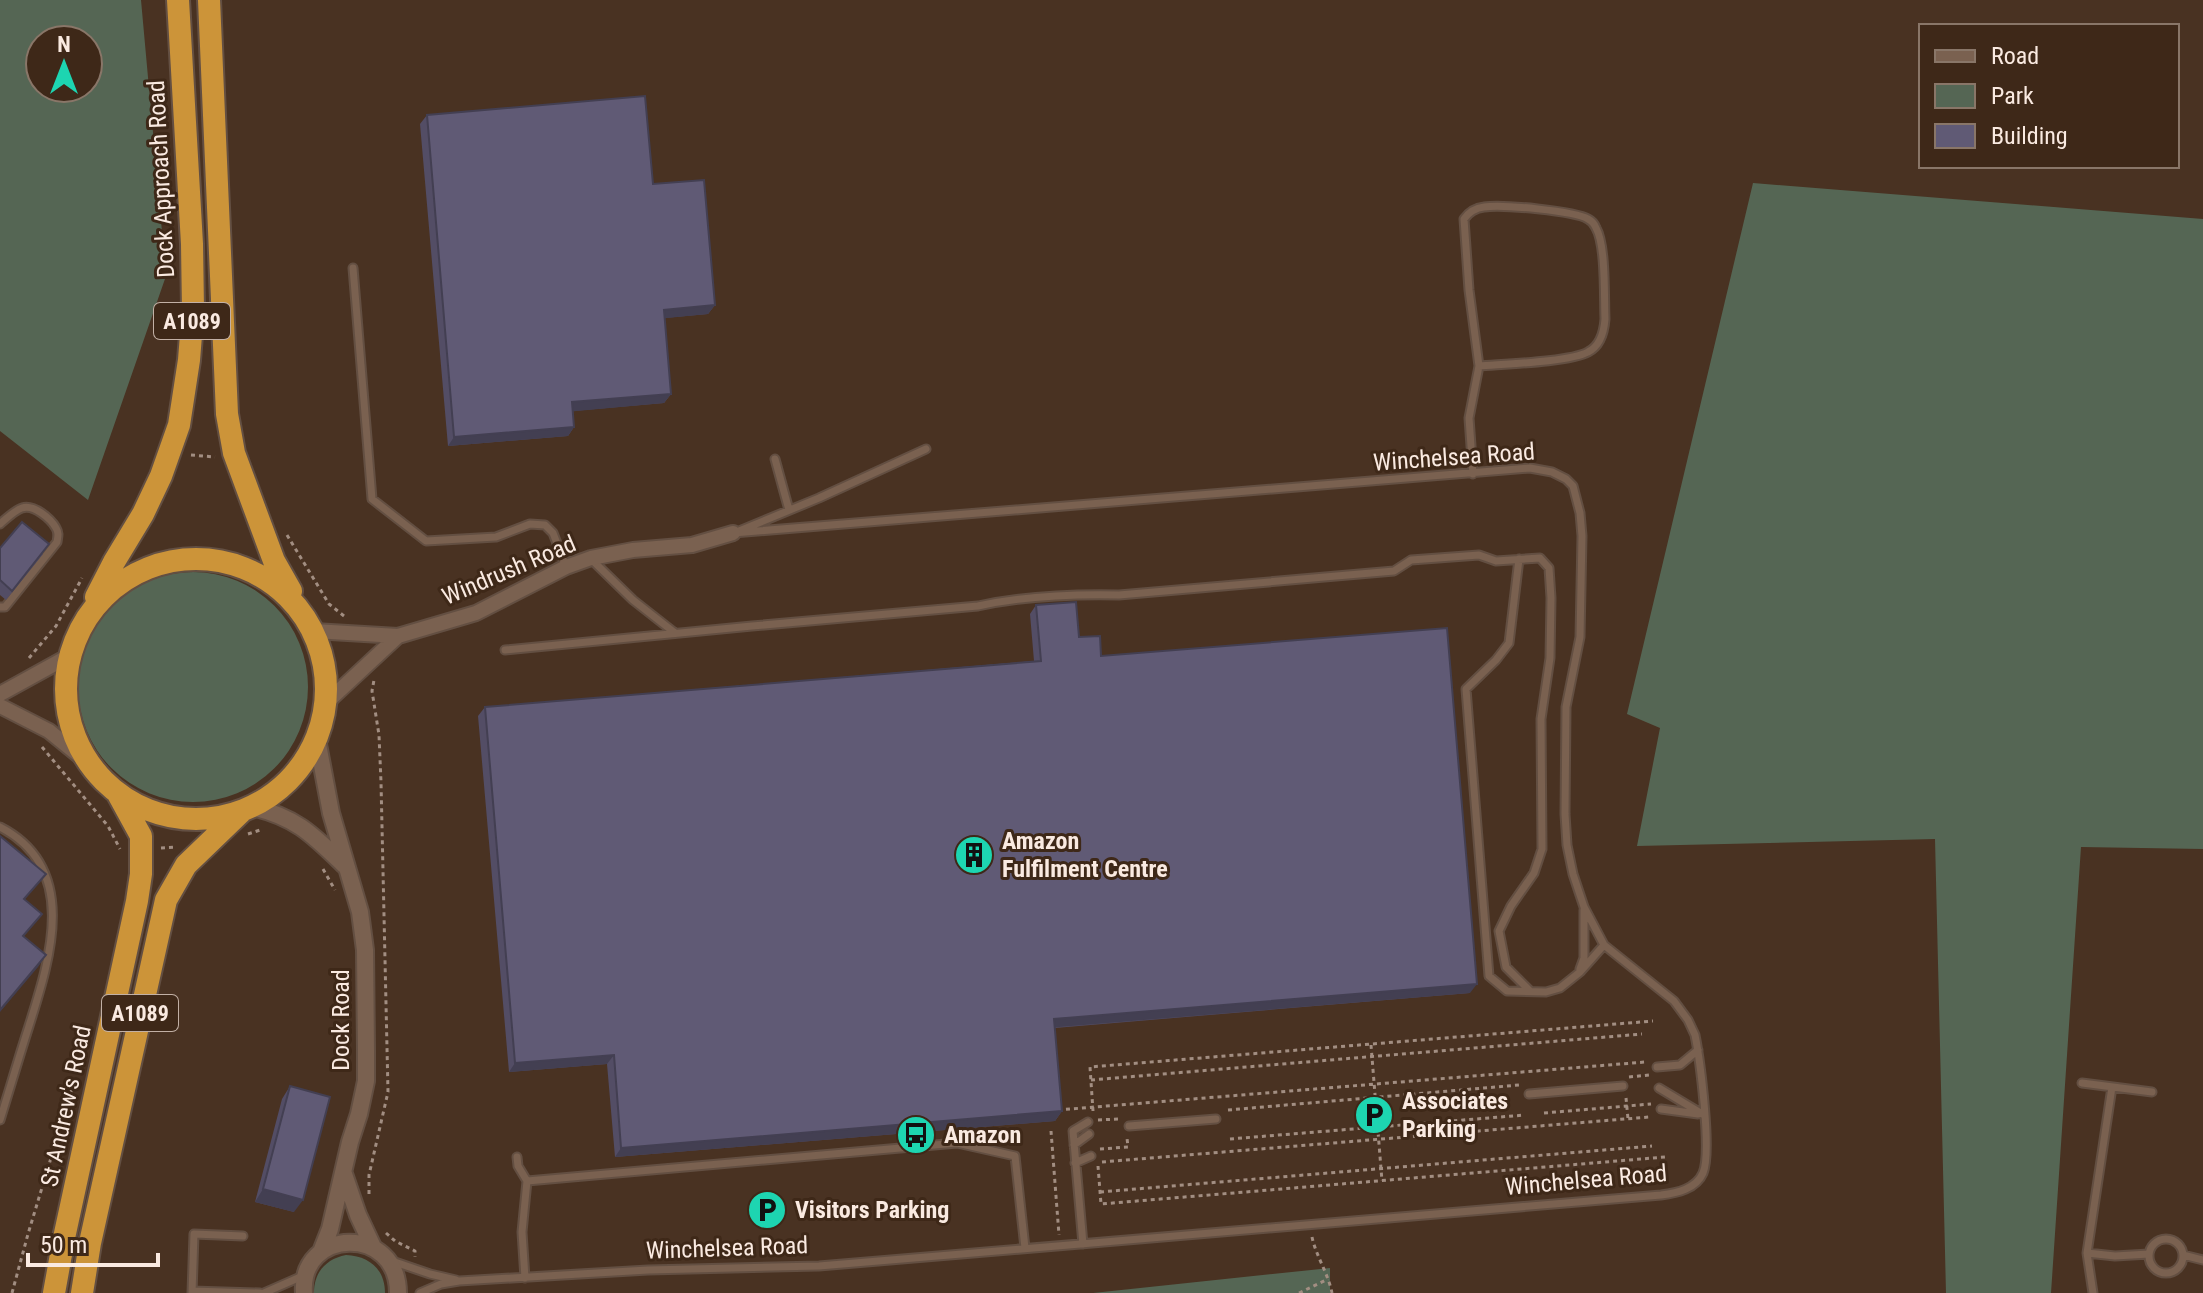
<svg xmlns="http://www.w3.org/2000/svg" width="2203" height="1293" viewBox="0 0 2203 1293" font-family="'Roboto Condensed',sans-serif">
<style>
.green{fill:#556654;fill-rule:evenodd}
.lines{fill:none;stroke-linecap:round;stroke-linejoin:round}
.service-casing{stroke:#634f42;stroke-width:11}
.minor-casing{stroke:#634f42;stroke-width:18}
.tertiary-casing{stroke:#634f42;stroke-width:20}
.trunk-casing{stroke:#634f42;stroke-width:26}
.path{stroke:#a28e82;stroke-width:3;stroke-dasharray:4 4;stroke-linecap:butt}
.service{stroke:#7a6150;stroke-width:7}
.minor{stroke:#7a6150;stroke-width:14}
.tertiary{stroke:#7a6150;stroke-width:16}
.trunk{stroke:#cc9439;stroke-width:22}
.wall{fill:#534d65}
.shaded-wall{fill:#433f52}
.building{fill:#605a75;stroke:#433f52;stroke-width:2}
.labels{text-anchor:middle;stroke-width:6;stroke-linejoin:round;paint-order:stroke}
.shield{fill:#3e2818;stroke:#c2b0a5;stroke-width:2}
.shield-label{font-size:22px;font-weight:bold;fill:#faeae1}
.street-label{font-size:24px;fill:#faeae1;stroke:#3e2818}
.poi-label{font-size:24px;font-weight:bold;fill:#faeae1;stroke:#3e2818;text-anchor:start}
</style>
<rect width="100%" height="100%" fill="#493222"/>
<path class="green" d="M 0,0 L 141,0 L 166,276 L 88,500 L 0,431 ZM 88,40 L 88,88 L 40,88 L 40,40 Z
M 1753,183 L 2203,219 L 2203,849 L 2081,847 L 2051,1293 L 1946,1293 L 1935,839 L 1637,846 L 1660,728 L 1627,714 Z
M78 687a115 115 0 1 1 230 0a115 115 0 1 1-230 0Z
M 346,1255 C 369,1256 385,1269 385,1293 L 314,1293 C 314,1272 326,1259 346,1255 Z
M 1330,1268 L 1330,1293 L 1093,1293 Z"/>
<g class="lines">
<defs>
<path id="service" d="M 353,268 L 372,499 L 426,541 L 496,537 L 530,524 L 545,525 L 553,533 L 566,567
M 775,459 L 789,510
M 1473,474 L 1469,418 L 1479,366 L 1469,290 L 1464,219 C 1469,212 1475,208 1484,207 C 1501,204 1575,211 1588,219 C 1592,221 1594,223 1596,228 C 1606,245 1604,297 1605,319 C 1604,332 1600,346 1588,352 C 1570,362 1503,364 1479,366
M 0,524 C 6,519 15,510 22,508 C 34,504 51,519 56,528 C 59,533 58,536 57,542 L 5,607 L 0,607
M 739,531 L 819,498 L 926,449
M 1519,559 L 1509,643 L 1496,660 L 1466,689 L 1489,976 L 1507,991 L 1546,992 L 1560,988 L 1580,972 L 1604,945
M 592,560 L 633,600 L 675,633
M 505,650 L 752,626 L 978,606 C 1024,596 1071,594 1119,595 L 1394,571 L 1411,560 L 1479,555 L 1496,561 L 1540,558 L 1549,568 L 1551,598 L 1550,658 L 1541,719 L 1542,849 L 1534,873 L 1511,906 L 1499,931 L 1506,967 L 1529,990
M 0,827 C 80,868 50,959 29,1026 C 19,1057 10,1088 0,1120
M 1580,969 L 1584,958 L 1584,910
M 1657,1067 L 1680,1065 L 1698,1050
M 2082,1083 L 2152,1092
M 1659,1088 L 1704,1115
M 1529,1094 L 1623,1086
M 1661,1109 L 1698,1114
M 1129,1126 L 1216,1119
M 1074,1145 L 1089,1134
M 517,1157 L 518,1166 L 527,1181
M 1075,1163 L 1091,1156
M2149 1256a17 17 0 1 1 34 0a17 17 0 1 1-34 0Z
M 1083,1244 L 1073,1131 L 1088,1122
M 2087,1253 L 2115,1256 L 2149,1254
M 2183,1255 L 2203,1260
M 392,1261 L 430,1274 L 456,1280
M 525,1278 L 522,1232 L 527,1181 L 957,1143 L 1015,1156 L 1025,1248
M 192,1291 L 260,1293
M 192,1293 L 194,1234 L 243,1236
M 264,1293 L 305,1275
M 420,1293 L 441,1284 L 459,1281 L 648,1270 L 819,1266 L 1661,1195 C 1677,1193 1696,1189 1703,1173 C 1712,1152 1700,1060 1695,1035 L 1688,1020 L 1674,1001 L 1604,945 L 1584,907 L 1573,874 L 1567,845 L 1565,814 L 1566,707 L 1580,637 L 1582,536 L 1580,513 L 1573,486 L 1566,479 L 1552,472 L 1530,468 L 733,533
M 2093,1293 L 2087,1253 L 2112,1087"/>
<path id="minor" d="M 314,631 L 398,636 L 476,613 L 566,567 L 591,558 L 633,550 L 692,545 L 733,533
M 0,694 L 69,656
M 327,702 L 398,636
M 0,706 L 49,731 L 87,762"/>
<path id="tertiary" d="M 317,739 L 331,813 L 360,912 L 365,950 L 366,1050 L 366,1081 L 359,1114 L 350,1142 L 330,1229 L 321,1252
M 252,807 C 296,817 313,835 344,865
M 344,1174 L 358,1215 L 373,1247
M 304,1293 C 299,1228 398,1224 398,1293"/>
<path id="trunk" d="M 209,0 L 227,414 L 234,453 L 274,561 L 291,591
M66 689a130 130 0 1 1 260 0a130 130 0 1 1-260 0Z
M 96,597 L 114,562 L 143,514 L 161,476 L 179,425 L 189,360 L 193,310 L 192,244 L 178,0
M 54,1293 L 64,1238 L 137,901 L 141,874 L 141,836 L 118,794
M 82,1293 L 90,1243 L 166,900 L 186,865 L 241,812"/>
</defs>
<use href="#service" class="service-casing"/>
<use href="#minor" class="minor-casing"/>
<use href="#tertiary" class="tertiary-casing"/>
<use href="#trunk" class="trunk-casing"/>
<path class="path" d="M 191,455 L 215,457
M 287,535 L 329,604 L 344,616
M 29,658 L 56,626 L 82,578
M 42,747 L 108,826 L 120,849
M 248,834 L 263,829
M 161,848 L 177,847
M 323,869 L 335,890
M 1371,1045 L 1382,1181
M 1629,1077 L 1649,1075
M 1091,1080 L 1642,1034
M 1626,1098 L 1628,1119
M 1058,1110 L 1645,1062
M 1228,1110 L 1519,1085
M 1093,1111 L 1090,1067 L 1653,1021
M 1544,1113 L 1651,1104
M 1098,1120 L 1118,1119
M 1051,1131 L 1059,1235
M 1230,1139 L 1525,1115
M 1100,1149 L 1128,1147 L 1127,1138
M 1102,1162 L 1649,1117
M 1098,1166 L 1101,1204 L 1665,1157
M 1100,1192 L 1652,1146
M 369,1194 L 369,1175 L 388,1092 L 381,782 L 379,735 L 372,691 L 374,680
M 386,1233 L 395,1241 L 415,1251 L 415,1257
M 1312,1237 C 1316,1256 1328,1273 1332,1293
M 12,1293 L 28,1234 L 73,1085 L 76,1084
M 1299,1293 L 1328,1279"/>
<use href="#service" class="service"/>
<use href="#minor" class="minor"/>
<use href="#tertiary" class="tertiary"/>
<use href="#trunk" class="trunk"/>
</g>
<path class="wall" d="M 427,115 L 653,184 L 715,305 L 708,314 L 664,318 L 671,394 L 664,403 L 573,411 L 574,427 L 568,436 L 448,446 L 420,124 Z
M 0,548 L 43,554 L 6,600 L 0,595 Z
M 1036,605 L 1079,637 L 1101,656 L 1470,993 L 1055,1028 L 1062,1111 L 1055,1121 L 615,1157 L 607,1064 L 509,1072 L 478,716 L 485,707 L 1034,661 L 1030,614 Z
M 290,1086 L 294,1212 L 255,1202 L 282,1099 Z"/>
<path class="shaded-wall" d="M 715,305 L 708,314 L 657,319 L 664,310 Z
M 671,394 L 664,403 L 566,412 L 572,402 Z
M 574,427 L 568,436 L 448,446 L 454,437 Z
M 46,955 L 38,967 L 0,1012 L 0,1010 Z
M 1477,984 L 1470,993 L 1047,1028 L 1054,1019 Z
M 614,1055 L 607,1064 L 509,1072 L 515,1063 Z
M 1062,1111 L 1055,1121 L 615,1157 L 621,1148 Z
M 263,1189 L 303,1200 L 294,1212 L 255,1202 Z"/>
<path class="building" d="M 645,96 L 653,184 L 704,180 L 715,305 L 664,310 L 671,394 L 572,402 L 574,427 L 454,437 L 427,115 Z
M 22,522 L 49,544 L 12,591 L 0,580 L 0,548 Z
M 1076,602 L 1079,637 L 1100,636 L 1101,656 L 1447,628 L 1477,984 L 1054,1019 L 1062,1111 L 621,1148 L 614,1055 L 515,1063 L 485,707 L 1041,661 L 1036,605 Z
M 0,836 L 46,874 L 24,899 L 42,914 L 23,936 L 46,955 L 0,1010 Z
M 290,1086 L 330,1097 L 303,1200 L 263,1189 Z"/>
<defs>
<symbol id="building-disc" viewBox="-11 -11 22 22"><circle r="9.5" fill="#1dd5b1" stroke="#3e2818"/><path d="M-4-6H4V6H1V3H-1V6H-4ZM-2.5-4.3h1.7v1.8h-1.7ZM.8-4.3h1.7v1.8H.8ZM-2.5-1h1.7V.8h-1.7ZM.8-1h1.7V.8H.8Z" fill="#111"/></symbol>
<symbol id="parking-disc" viewBox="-11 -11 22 22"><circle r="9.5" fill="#1dd5b1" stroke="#3e2818"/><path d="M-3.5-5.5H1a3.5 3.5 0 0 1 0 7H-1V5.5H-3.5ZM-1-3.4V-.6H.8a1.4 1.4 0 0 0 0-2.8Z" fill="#111"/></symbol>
<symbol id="bus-disc" viewBox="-11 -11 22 22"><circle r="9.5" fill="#1dd5b1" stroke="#3e2818"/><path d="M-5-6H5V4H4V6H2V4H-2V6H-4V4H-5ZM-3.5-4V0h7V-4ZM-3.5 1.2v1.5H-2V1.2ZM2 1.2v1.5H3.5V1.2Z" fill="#111"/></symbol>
</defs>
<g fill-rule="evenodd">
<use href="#building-disc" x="952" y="833" width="44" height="44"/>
<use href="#parking-disc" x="1352" y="1093" width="44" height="44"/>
<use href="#bus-disc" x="894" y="1113" width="44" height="44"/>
<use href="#parking-disc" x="745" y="1188" width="44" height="44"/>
</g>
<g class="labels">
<g class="shield">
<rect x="154" y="303" width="76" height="36" rx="6"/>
<rect x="102" y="995" width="76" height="36" rx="6"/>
</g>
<g class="shield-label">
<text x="192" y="329">A1089</text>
<text x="140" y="1021">A1089</text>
</g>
<g class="street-label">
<text transform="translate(161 179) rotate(-93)" y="8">Dock Approach Road</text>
<text transform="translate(1454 457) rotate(-4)" y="8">Winchelsea Road</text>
<text transform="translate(509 570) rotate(-23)" y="8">Windrush Road</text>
<text transform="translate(341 1020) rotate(-90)" y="8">Dock Road</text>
<text transform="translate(66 1106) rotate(-78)" y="8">St Andrew's Road</text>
<text transform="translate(1586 1180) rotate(-5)" y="8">Winchelsea Road</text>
<text transform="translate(727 1248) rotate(-2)" y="8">Winchelsea Road</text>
</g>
<g class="poi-label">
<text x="1002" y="849">Amazon<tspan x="1002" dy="28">Fulfilment Centre</tspan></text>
<text x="1402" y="1109">Associates<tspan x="1402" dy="28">Parking</tspan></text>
<text x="944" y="1143">Amazon</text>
<text x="795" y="1218">Visitors Parking</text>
</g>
</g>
<rect x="1919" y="24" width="260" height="144" fill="#3e2818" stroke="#897668" stroke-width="2"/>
<rect x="1935" y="50" width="40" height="12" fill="#7a6150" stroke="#897668" stroke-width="2"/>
<text x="1991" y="64" font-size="24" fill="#faeae1">Road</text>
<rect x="1935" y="84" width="40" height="24" fill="#556654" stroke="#897668" stroke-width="2"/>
<text x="1991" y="104" font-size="24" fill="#faeae1">Park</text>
<rect x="1935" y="124" width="40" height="24" fill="#605a75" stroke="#897668" stroke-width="2"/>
<text x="1991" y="144" font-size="24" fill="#faeae1">Building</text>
<g transform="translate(64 64)"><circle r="38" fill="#3e2818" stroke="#897668" stroke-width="2"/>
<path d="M0-6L14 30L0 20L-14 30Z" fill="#1dd5b1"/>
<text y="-12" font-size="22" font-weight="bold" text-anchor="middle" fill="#faeae1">N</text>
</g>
<path d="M28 1253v12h130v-12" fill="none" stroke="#faeae1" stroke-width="4"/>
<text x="40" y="1253" font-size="24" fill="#faeae1" stroke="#3e2818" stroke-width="6" paint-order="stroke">50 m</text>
</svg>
